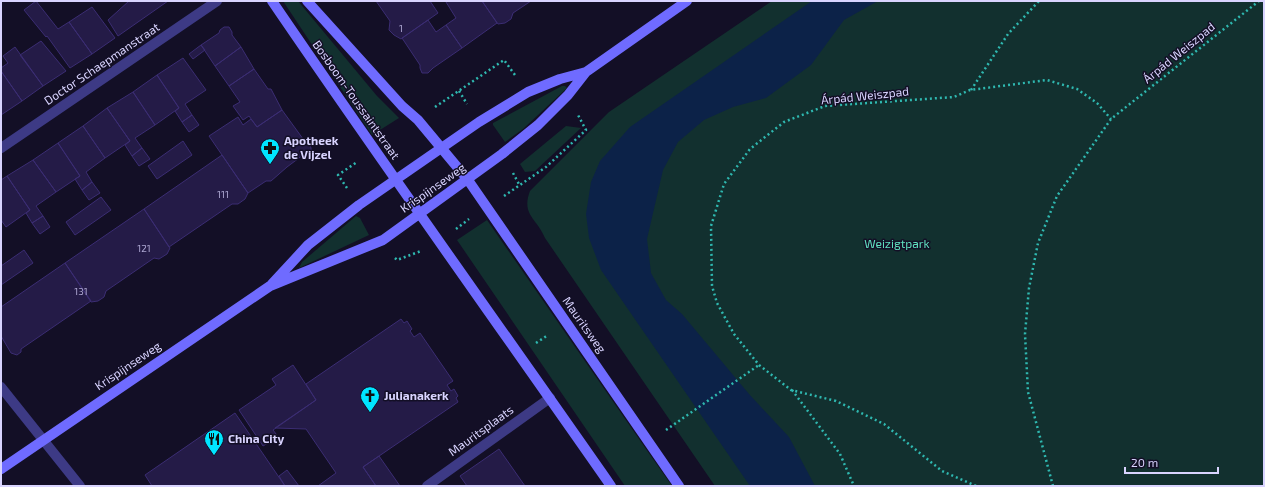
<svg xmlns="http://www.w3.org/2000/svg" width="1265" height="487" viewBox="0 0 1265 487" font-family="'Exo 2',sans-serif">
<style>
.green{fill:#12302f}
.water{fill:#0c2248}
.building{fill:#241b47;stroke:#3b2d73}
.lines{fill:none;stroke-linecap:round;stroke-linejoin:round}
.path{stroke:#2fb8b0;stroke-width:2.5;stroke-dasharray:2 3;stroke-linecap:butt}
.lane{stroke:#3d3a85;stroke-width:10}
.street{stroke:#3d3a85;stroke-width:10}
.secondary{stroke:#6f6bff;stroke-width:10}
.labels{text-anchor:middle;stroke-width:3;stroke-linejoin:round;paint-order:stroke}
.number-label{font-size:10px;fill:#aca6d1}
.street-label{font-size:12px;fill:#d9d4ff;stroke:#130f26}
.poi-label{font-size:12px;font-weight:bold;fill:#d9d4ff;stroke:#130f26;text-anchor:start}
.park-label{font-size:12px;fill:#5fe0c0;stroke:#130f26}
</style>
<rect width="100%" height="100%" fill="#130f26"/>
<path class="green" d="M 283,1 L 298,1 L 377,96 L 399,118 L 372,135 Z
M 772,1 L 1264,1 L 1264,486 L 715,486 L 545,238 C 537,218 521,215 530,191 L 609,112 Z
M 562,86 L 565,86 L 567,88 L 523,129 L 505,142 L 493,125 L 493,123 Z
M 566,126 L 581,128 L 535,171 L 525,172 L 520,164 Z
M 356,216 L 360,218 L 369,235 L 299,268 L 302,262 Z
M 487,220 L 646,449 L 672,486 L 625,486 L 457,240 Z"/>
<path class="water" d="M 812,1 L 878,1 L 844,20 L 811,65 L 766,98 L 733,107 L 704,120 L 678,142 L 663,170 L 647,239 L 651,273 L 666,300 L 682,314 L 749,394 L 789,437 L 815,486 L 750,486 L 601,270 L 589,238 L 586,214 L 591,182 L 600,161 L 630,127 Z"/>
<path class="building" d="M 36,1 L 58,29 L 69,22 L 92,54 L 70,68 L 47,36 L 46,37 L 24,10 Z
M 129,1 L 168,1 L 118,36 L 108,20 Z
M 376,1 L 430,1 L 438,13 L 401,39 L 394,35 L 389,30 L 390,21 Z
M 448,1 L 482,1 L 497,23 L 462,48 L 446,25 L 456,18 L 446,2 Z
M 482,1 L 531,1 L 513,13 L 511,19 L 505,23 L 498,24 Z
M 92,7 L 115,38 L 92,54 L 69,22 Z
M 428,20 L 436,32 L 446,25 L 462,48 L 433,68 L 428,73 L 422,73 L 420,68 L 420,65 L 402,38 Z
M 224,27 L 229,27 L 232,32 L 232,35 L 241,47 L 215,66 L 201,45 L 219,33 L 220,30 Z
M 41,41 L 66,71 L 43,86 L 20,55 Z
M 201,45 L 205,50 L 193,59 L 189,54 Z
M 15,47 L 43,86 L 22,101 L 1,71 L 1,68 L 8,63 L 3,56 Z
M 241,47 L 254,69 L 229,86 L 215,66 Z
M 183,58 L 206,90 L 185,104 L 192,115 L 182,122 L 175,111 L 179,108 L 157,75 Z
M 254,69 L 268,89 L 271,89 L 282,110 L 257,127 L 249,116 L 243,120 L 233,106 L 240,102 L 229,86 Z
M 1,71 L 22,101 L 1,115 Z
M 157,75 L 179,108 L 155,125 L 133,92 Z
M 133,92 L 155,125 L 135,138 L 142,148 L 132,156 L 125,145 L 130,141 L 107,108 Z
M 107,108 L 130,141 L 105,158 L 83,126 Z
M 282,110 L 306,143 L 309,143 L 311,148 L 311,152 L 306,156 L 303,155 L 287,167 L 271,181 L 266,181 L 248,193 L 209,136 L 238,117 L 243,125 L 251,119 L 257,127 Z
M 192,115 L 199,125 L 189,132 L 182,122 Z
M 83,126 L 105,158 L 86,172 L 92,182 L 82,190 L 75,179 L 80,176 L 58,143 Z
M 183,141 L 192,155 L 157,179 L 148,166 Z
M 58,143 L 80,176 L 56,192 L 33,160 Z
M 142,148 L 150,159 L 139,166 L 132,156 Z
M 222,155 L 248,193 L 245,199 L 238,204 L 232,204 L 169,247 L 144,209 Z
M 33,160 L 56,192 L 36,206 L 43,216 L 32,223 L 26,213 L 30,210 L 7,176 Z
M 7,176 L 30,210 L 6,227 L 1,220 L 1,180 Z
M 92,182 L 100,193 L 89,200 L 82,190 Z
M 101,197 L 111,210 L 75,235 L 66,222 Z
M 144,209 L 170,248 L 167,254 L 159,259 L 154,258 L 106,291 L 104,297 L 98,301 L 91,302 L 65,263 Z
M 43,216 L 50,227 L 40,234 L 32,223 Z
M 24,250 L 33,263 L 1,285 L 1,266 Z
M 65,263 L 91,301 L 21,349 L 21,352 L 17,355 L 11,353 L 1,336 L 1,307 Z
M 401,319 L 404,323 L 407,321 L 412,329 L 410,331 L 414,337 L 420,333 L 453,381 L 447,385 L 451,391 L 454,389 L 458,396 L 456,398 L 458,402 L 363,467 L 376,486 L 318,486 L 336,473 L 306,429 L 275,428 L 316,400 L 306,384 Z
M 293,365 L 316,400 L 273,430 L 276,434 L 276,438 L 263,446 L 239,410 L 276,385 L 272,379 Z
M 235,413 L 285,486 L 152,486 L 145,475 Z
M 499,449 L 525,486 L 467,486 L 460,476 Z
M 379,456 L 400,486 L 376,486 L 363,467 Z
M 287,470 L 299,486 L 285,486 L 279,476 Z"/>
<g class="lines">
<path class="path" d="M 971,90 L 1008,34 L 1039,1
M 459,91 L 467,104
M 435,107 L 504,60 L 515,75
M 513,173 L 520,186
M 347,188 L 338,175 L 357,162
M 504,196 L 546,167 L 586,130 L 578,115
M 456,229 L 469,219
M 395,258 L 397,260 L 421,251
M 536,343 L 548,335
M 792,390 L 840,454 L 854,486
M 666,430 L 759,365
M 976,486 L 942,471 L 884,424 L 836,401 L 791,390 L 759,365 L 734,334 L 717,303 L 712,286 L 711,226 L 724,184 L 750,149 L 784,122 L 825,106 L 954,97 L 970,90 L 1047,80 L 1077,89 L 1097,103 L 1111,119
M 1053,486 L 1028,392 L 1025,334 L 1029,288 L 1038,243 L 1057,196 L 1111,119 L 1259,1"/>
<path class="lane" d="M 427,486 L 550,398"/>
<path class="street" d="M 1,148 L 217,1
M 1,387 L 80,486"/>
<path class="secondary" d="M 272,1 C 383,164 498,324 611,486
M 307,1 L 402,106 L 418,120 L 468,180 L 679,486
M 272,284 L 308,245 L 359,205 L 479,122 L 528,92 L 560,79 L 586,72
M 1,469 L 270,286 L 383,240 L 502,154 L 538,125 L 568,95 L 586,72 L 687,1"/>
</g>
<defs>
<symbol id="pharmacy-pin" viewBox="-11 -11 22 30"><path d="M0 17L-7.5 6A9.5 9.5 0 1 1 7.5 6Z" fill="#00e5ff" stroke="#130f26"/><path d="M-2-6h4v4h4v4h-4v4h-4v-4h-4v-4h4Z" fill="#111"/></symbol>
<symbol id="church-pin" viewBox="-11 -11 22 30"><path d="M0 17L-7.5 6A9.5 9.5 0 1 1 7.5 6Z" fill="#00e5ff" stroke="#130f26"/><path d="M-1.2-6h2.4v3.5h3.3v2.4h-3.3V6h-2.4V-.1h-3.3v-2.4h3.3Z" fill="#111"/></symbol>
<symbol id="restaurant-pin" viewBox="-11 -11 22 30"><path d="M0 17L-7.5 6A9.5 9.5 0 1 1 7.5 6Z" fill="#00e5ff" stroke="#130f26"/><path d="M-5-6h1v4h1v-4h1v4h1v-4h1v5L-1.5 .5V6h-2V.5L-5-1ZM5-6V6H3V1.5H1.5Q1.5-4 5-6Z" fill="#111"/></symbol>
</defs>
<g fill-rule="evenodd">
<use href="#pharmacy-pin" x="259" y="137" width="22" height="30"/>
<use href="#church-pin" x="359" y="385" width="22" height="30"/>
<use href="#restaurant-pin" x="203" y="428" width="22" height="30"/>
</g>
<g class="labels">
<g class="number-label">
<text x="401" y="32">1</text>
<text x="223" y="198">111</text>
<text x="144" y="252">121</text>
<text x="81" y="295">131</text>
</g>
<g class="street-label">
<text transform="translate(1179 53) rotate(-39)" y="4">Árpád Weiszpad</text>
<text transform="translate(102 64) rotate(-34)" y="4">Doctor Schaepmanstraat</text>
<text transform="translate(865 96) rotate(-6)" y="4">Árpád Weiszpad</text>
<text transform="translate(356 100) rotate(55)" y="4">Bosboom-Toussaintstraat</text>
<text transform="translate(433 188) rotate(-35)" y="4">Krispijnseweg</text>
<text transform="translate(584 325) rotate(55)" y="4">Mauritsweg</text>
<text transform="translate(128 366) rotate(-34)" y="4">Krispijnseweg</text>
<text transform="translate(481 431) rotate(-36)" y="4">Mauritsplaats</text>
</g>
<g class="poi-label">
<text x="284" y="145">Apotheek<tspan x="284" dy="14">de Vijzel</tspan></text>
<text x="384" y="400">Julianakerk</text>
<text x="228" y="443">China City</text>
</g>
<g class="park-label">
<text x="897" y="248">Weizigtpark</text>
</g>
</g>
<rect width="1265" height="487" fill="none" stroke="#d9d4ff" stroke-width="4"/>
<path d="M1125 467v6h93v-6" fill="none" stroke="#d9d4ff" stroke-width="2"/>
<text x="1131" y="467" font-size="12" fill="#d9d4ff" stroke="#130f26" stroke-width="3" paint-order="stroke">20 m</text>
</svg>
